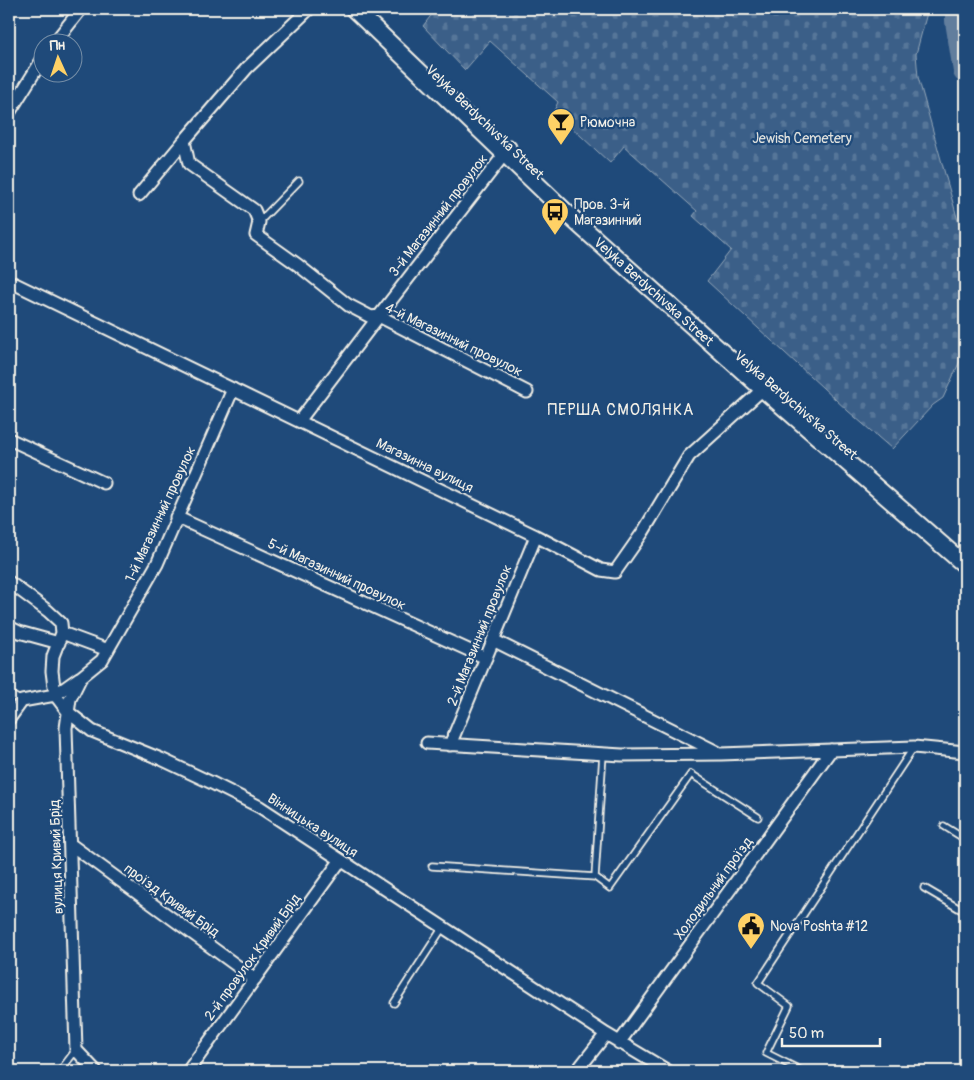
<svg xmlns="http://www.w3.org/2000/svg" width="974" height="1080" viewBox="0 0 974 1080" font-family="Pangolin,sans-serif">
<style>
.cemetery{fill:url(#cemetery-stones);stroke:#97a8b8}
.lines{fill:none;stroke-linecap:round;stroke-linejoin:round}
.river{stroke:#627e9d;stroke-width:24}
.service-casing{stroke:#f4f1e8;stroke-width:9}
.minor-casing{stroke:#f4f1e8;stroke-width:15}
.secondary-casing{stroke:#f4f1e8;stroke-width:20}
.service{stroke:#1f4a7a;stroke-width:5.5}
.minor{stroke:#1f4a7a;stroke-width:11}
.secondary{stroke:#1f4a7a;stroke-width:16}
.labels{text-anchor:middle;stroke-width:4.5;stroke-linejoin:round;paint-order:stroke}
.street-label{font-size:14px;fill:#f4f1e8;stroke:#1f4a7a}
.poi-label{font-size:14px;fill:#f4f1e8;stroke:#1f4a7a;text-anchor:start}
.park-label{font-size:14px;fill:#e1e2de;stroke:#1f4a7a}
.quarter-label{font-size:16px;letter-spacing:1px;fill:#f4f1e8;stroke:#1f4a7a}
</style>
<defs>
<pattern id="cemetery-stones" width="16" height="16" patternUnits="userSpaceOnUse" patternTransform="scale(1.25)"><rect width="16" height="16" fill="#3a5f88"/><path d="M2 7V4a2 2 0 0 1 4 0v3zM10 15v-3a2 2 0 0 1 4 0v3z" fill="#577699"/></pattern>
</defs>
<rect width="100%" height="100%" fill="#1f4a7a"/>
<filter id="ink" filterUnits="userSpaceOnUse"><feTurbulence type="fractalNoise" baseFrequency=".02" numOctaves="2"/><feDisplacementMap in="SourceGraphic" scale="10" xChannelSelector="R" yChannelSelector="G"/><feConvolveMatrix kernelMatrix="1 2 1 2 8 2 1 2 1" color-interpolation-filters="sRGB"/></filter>
<g filter="url(#ink)">
<path class="cemetery" d="M 436,9 L 928,9 L 916,54 L 918,77 L 965,246 L 965,350 L 943,398 L 933,405 L 892,449 L 848,411 L 707,281 L 731,250 L 693,216 L 697,211 L 624,146 L 610,163 L 554,111 L 558,102 L 490,41 L 465,70 L 423,26 Z"/>
<g class="lines">
<path class="river" d="M 957,9 L 957,21 L 965,71"/>
<defs>
<path id="service" d="M 259,222 L 299,181
M 9,694 L 22,701
M 944,826 L 965,839
M 432,866 L 595,877 L 603,754
M 595,877 L 610,888 L 691,774 L 758,817
M 924,888 L 965,912
M 394,1003 L 443,927
M 60,1071 L 76,1050
M 802,1071 L 766,1053 L 789,1006 L 758,983 L 914,747"/>
<path id="minor" d="M 309,9 L 247,68 L 184,141 L 189,164 L 254,210 L 259,222 L 256,235 L 298,265 L 348,305 L 371,317 L 379,316 L 527,392
M 55,42 L 81,9
M 9,113 L 42,60
M 139,195 L 184,141
M 9,281 L 536,536 L 601,570 L 615,572 L 643,532 L 689,456 L 763,389
M 299,421 L 379,316 L 510,147
M 9,439 L 104,483
M 176,517 L 486,658
M 9,582 L 48,611 L 61,623 L 62,633 L 53,656 L 52,671 L 55,695 L 68,712 L 92,731 L 161,759 L 212,783 L 260,807 L 606,1034 L 668,1071
M 9,627 L 19,632 L 59,643
M 62,633 L 108,650
M 493,640 L 717,752
M 9,719 L 22,701 L 55,695 L 79,678
M 427,743 L 622,755 L 721,754 L 914,747 L 965,752
M 450,745 L 536,536
M 70,844 L 255,979
M 619,1043 L 831,750
M 96,1071 L 76,1050 L 66,728 L 70,699 L 81,677 L 102,660 L 157,564 L 233,389
M 188,1071 L 340,861
M 577,1071 L 606,1034"/>
<g id="secondary">
<path id="s1" d="M 354,9 L 574,220 L 763,389 L 965,565"/>
</g>
</defs>
<use href="#service" class="service-casing"/>
<use href="#minor" class="minor-casing"/>
<use href="#secondary" class="secondary-casing"/>
<use href="#service" class="service"/>
<use href="#minor" class="minor"/>
<use href="#secondary" class="secondary"/>
</g>
</g>
<defs>
<symbol id="bar-pin" viewBox="-11 -11 22 30"><path d="M0 17L-7.5 6A9.5 9.5 0 1 1 7.5 6Z" fill="#ffd166" stroke="#1f4a7a"/><path d="M-6-5H6L.8 .8V4.5H3.5V6h-7V4.5H-.8V.8Z" fill="#111"/></symbol>
<symbol id="bus-pin" viewBox="-11 -11 22 30"><path d="M0 17L-7.5 6A9.5 9.5 0 1 1 7.5 6Z" fill="#ffd166" stroke="#1f4a7a"/><path d="M-5-6H5V4H4V6H2V4H-2V6H-4V4H-5ZM-3.5-4V0h7V-4ZM-3.5 1.2v1.5H-2V1.2ZM2 1.2v1.5H3.5V1.2Z" fill="#111"/></symbol>
<symbol id="civic-pin" viewBox="-11 -11 22 30"><path d="M0 17L-7.5 6A9.5 9.5 0 1 1 7.5 6Z" fill="#ffd166" stroke="#1f4a7a"/><path d="M-.6-6.5H3V-4.5H.6V-3L4-1V1h2V6H-6V1h2V-1L-.6-3ZM-1.2 2.5V6h2.4V2.5Z" fill="#111"/></symbol>
</defs>
<g fill-rule="evenodd">
<use href="#bar-pin" x="545" y="106" width="32" height="43"/>
<use href="#bus-pin" x="539" y="196" width="32" height="43"/>
<use href="#civic-pin" x="735" y="910" width="32" height="43"/>
</g>
<g class="labels">
<g class="street-label">
<text transform="translate(485 122) rotate(44)" y="5">Velyka Berdychivs'ka Street</text>
<text transform="translate(438 215) rotate(-52)" y="5">3-й Магазинний провулок</text>
<text dy="5" stroke="none"><textPath href="#s1" startOffset="412">Velyka Berdychivska Street</textPath></text>
<text transform="translate(454 339) rotate(26)" y="5">4-й Магазинний провулок</text>
<text transform="translate(796 405) rotate(41)" y="5">Velyka Berdychivs'ka Street</text>
<text transform="translate(425 465) rotate(26)" y="5">Магазинна вулиця</text>
<text transform="translate(160 514) rotate(-65)" y="5">1-й Магазинний провулок</text>
<text transform="translate(337 574) rotate(25)" y="5">5-й Магазинний провулок</text>
<text transform="translate(479 635) rotate(-68)" y="5">2-й Магазинний провулок</text>
<text transform="translate(313 825) rotate(33)" y="5">Вінницька вулиця</text>
<text transform="translate(56 857) rotate(-92)" y="5">вулиця Кривий Брід</text>
<text transform="translate(713 888) rotate(-54)" y="5">Холодильний проїзд</text>
<text transform="translate(172 900) rotate(36)" y="5">проїзд Кривий Брід</text>
<text transform="translate(252 957) rotate(-54)" y="5">2-й провулок Кривий Брід</text>
</g>
<g class="poi-label">
<text x="580" y="127">Рюмочна</text>
<text x="574" y="209">Пров. 3-й<tspan x="574" dy="16">Магазинний</tspan></text>
<text x="770" y="931">Nova Poshta #12</text>
</g>
<g class="park-label">
<text x="802" y="143">Jewish Cemetery</text>
</g>
<g class="quarter-label">
<text x="621" y="415">ПЕРША СМОЛЯНКА</text>
</g>
</g>
<rect width="974" height="1080" fill="none" stroke="#1f4a7a" stroke-width="30"/>
<rect x="15" y="15" width="944" height="1050" fill="none" stroke="#f4f1e8" stroke-width="2" filter="url(#ink)"/>
<g transform="translate(58 58) rotate(357)"><circle r="24" fill="#1f4a7a" stroke="#748da6"/>
<path d="M0-4L9 19L0 12L-9 19Z" fill="#ffd166"/>
<text y="-8" font-size="14" font-weight="bold" text-anchor="middle" fill="#f4f1e8">Пн</text>
</g>
<path d="M782 1038v8h98v-8" fill="none" stroke="#f4f1e8" stroke-width="2.5"/>
<text x="789" y="1038" font-size="15" fill="#f4f1e8" stroke="#1f4a7a" stroke-width="4" paint-order="stroke">50 m</text>
</svg>
